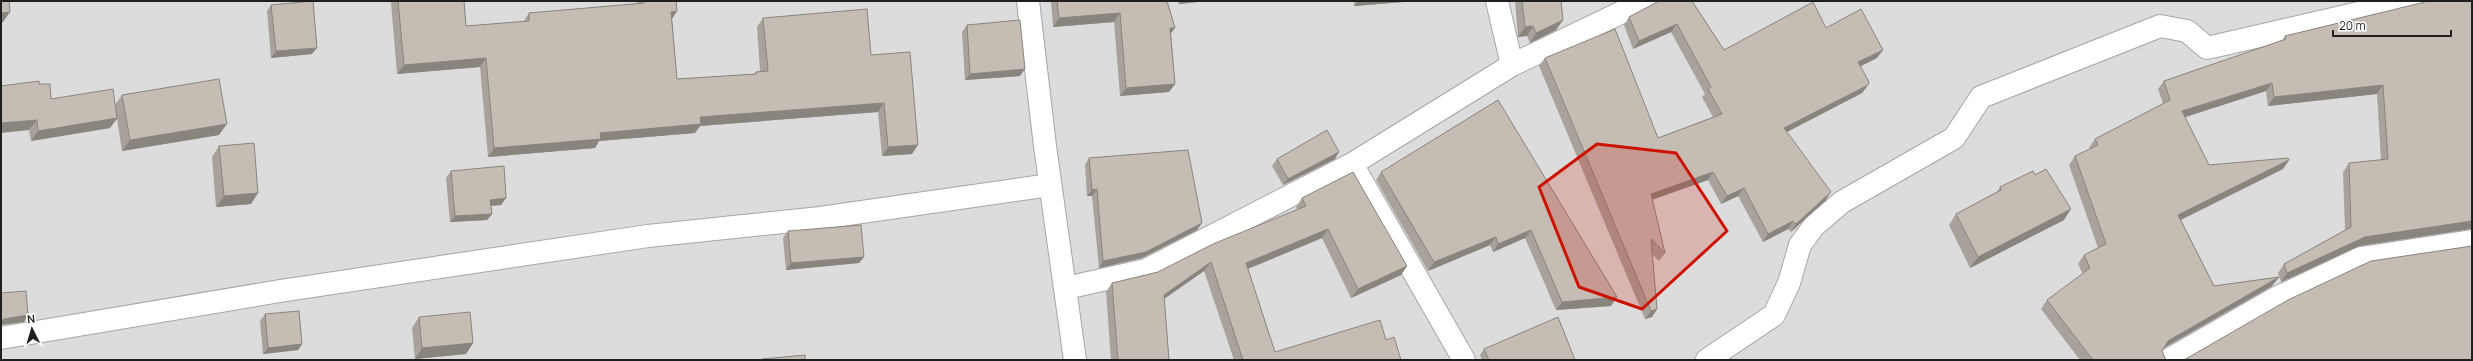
<svg xmlns="http://www.w3.org/2000/svg" width="2473" height="361" viewBox="0 0 2473 361" font-family="Manrope,sans-serif">
<style>
.residential{fill:#dddcdc}
.lines{fill:none;stroke-linecap:round;stroke-linejoin:round}
.street-casing{stroke:#a6a6a6;stroke-width:24}
.street{stroke:#fff;stroke-width:22}
.wall{fill:#a9a29b}
.shaded-wall{fill:#8a847e}
.building{fill:#c5bcb4;stroke:#8a847e}
.marked{fill:#ce1200;fill-opacity:0.2;stroke:#ce1200;stroke-width:3;stroke-linejoin:round}
</style>
<rect width="100%" height="100%" fill="#f0ede5"/>
<path class="residential" d="M 1,1 L 2472,1 L 2472,360 L 1,360 Z"/>
<g class="lines">
<defs>
<path id="street" d="M 1028,1 L 1045,146 L 1075,360
M 1497,1 L 1512,65
M 1352,164 L 1464,360
M 1066,288 L 1146,270 L 1352,164 L 1512,65 L 1645,1
M 1,338 L 280,291 L 648,236 L 820,218 L 1050,185
M 1707,360 L 1774,315 L 1789,283 L 1800,245 L 1814,226 L 1842,202 L 1954,138 L 1981,97 L 2160,26 L 2187,31 L 2207,48 L 2411,1
M 2168,360 L 2276,298 L 2361,258 L 2472,241"/>
</defs>
<use href="#street" class="street-casing"/>
<use href="#street" class="street"/>
</g>
<path class="wall" d="M 393,1 L 464,1 L 466,26 L 523,22 L 529,13 L 637,4 L 637,1 L 676,1 L 677,11 L 672,19 L 677,79 L 754,74 L 756,72 L 760,71 L 757,27 L 763,18 L 871,55 L 912,154 L 882,156 L 878,112 L 700,126 L 695,133 L 599,141 L 595,148 L 488,157 L 480,67 L 397,74 L 391,3 Z
M 1051,1 L 1167,1 L 1171,34 L 1175,84 L 1169,92 L 1120,96 L 1114,22 L 1053,27 Z
M 1178,1 L 1206,1 L 1179,4 Z
M 1354,1 L 1416,1 L 1354,6 Z
M 1515,1 L 1561,1 L 1563,20 L 1556,30 L 1530,43 L 1527,36 L 1518,37 Z
M 1656,1 L 1692,1 L 1724,50 L 1826,28 L 1877,58 L 1861,66 L 1868,85 L 1862,93 L 1787,132 L 1826,200 L 1791,232 L 1788,229 L 1763,242 L 1738,196 L 1721,204 L 1708,180 L 1652,200 L 1665,253 L 1659,261 L 1652,254 L 1657,309 L 1652,317 L 1645,319 L 1539,66 L 1545,58 L 1658,138 L 1713,117 L 1702,97 L 1705,94 L 1671,32 L 1633,49 L 1624,25 L 1629,17 L 1656,3 Z
M 2422,1 L 2472,1 L 2472,229 L 2470,229 L 2359,246 L 2281,282 L 2278,273 L 2284,264 L 2345,230 L 2343,172 L 2349,163 L 2381,160 L 2377,94 L 2268,106 L 2266,91 L 2185,117 L 2209,165 L 2289,160 L 2283,169 L 2181,220 L 2214,286 L 2279,277 L 2272,286 L 2163,348 L 2162,351 L 2166,360 L 2080,360 L 2041,309 L 2047,300 L 2083,274 L 2078,264 L 2084,255 L 2098,248 L 2069,165 L 2075,156 L 2090,149 L 2089,148 L 2095,139 L 2163,104 L 2158,89 L 2164,81 L 2282,41 L 2285,36 L 2422,3 Z
M 271,5 L 312,54 L 271,58 L 267,11 Z
M 967,25 L 1020,76 L 965,80 L 962,32 Z
M 122,95 L 219,135 L 122,151 L 117,119 L 110,128 L 31,141 L 29,130 L 51,99 L 115,105 Z
M 1498,100 L 1611,306 L 1556,310 L 1525,238 L 1493,252 L 1490,245 L 1428,271 L 1376,180 L 1381,172 Z
M 219,146 L 251,204 L 216,207 L 212,157 Z
M 1089,158 L 1197,230 L 1142,258 L 1099,268 L 1092,196 L 1087,196 L 1085,165 Z
M 1277,159 L 1335,159 L 1283,185 L 1272,166 Z
M 451,171 L 506,198 L 501,205 L 491,206 L 492,214 L 487,220 L 450,222 L 446,178 Z
M 2035,175 L 2064,220 L 1970,268 L 1949,225 L 1956,214 L 1997,192 L 2000,187 Z
M 1302,198 L 1407,266 L 1401,275 L 1351,298 L 1322,238 L 1248,269 L 1275,352 L 1386,340 L 1401,360 L 1234,360 L 1204,271 L 1164,299 L 1169,360 L 1111,360 L 1106,292 L 1112,283 L 1158,272 L 1297,209 L 1296,207 Z
M 788,231 L 864,257 L 859,263 L 786,270 L 783,238 Z
M 265,314 L 302,344 L 298,350 L 263,354 L 260,321 Z
M 419,317 L 473,343 L 466,354 L 415,359 L 412,328 Z
M 1484,349 L 1575,360 L 1482,360 L 1480,355 Z"/>
<path class="shaded-wall" d="M 1181,1 L 1206,1 L 1179,4 Z
M 1358,1 L 1416,1 L 1354,6 Z
M 677,11 L 671,20 L 671,12 Z
M 10,12 L 3,22 L 1,23 L 1,13 Z
M 1120,13 L 1114,22 L 1053,27 L 1059,18 Z
M 1563,20 L 1556,30 L 1530,43 L 1536,33 Z
M 1677,24 L 1671,32 L 1633,49 L 1639,41 Z
M 1533,26 L 1527,36 L 1518,37 L 1525,27 Z
M 1170,28 L 1175,28 L 1169,36 Z
M 317,48 L 312,54 L 271,58 L 276,51 Z
M 1883,50 L 1877,58 L 1853,70 L 1858,62 Z
M 486,58 L 480,67 L 397,74 L 404,65 Z
M 1025,69 L 1020,76 L 965,80 L 970,74 Z
M 2272,83 L 2266,91 L 2176,120 L 2182,111 Z
M 1175,84 L 1169,92 L 1120,96 L 1126,88 Z
M 1868,85 L 1862,93 L 1779,136 L 1784,128 Z
M 2383,85 L 2377,94 L 2268,106 L 2274,97 Z
M 884,103 L 878,112 L 700,126 L 695,133 L 599,141 L 595,148 L 488,157 L 494,148 L 700,117 Z
M 117,118 L 110,128 L 31,141 L 38,131 Z
M 37,120 L 29,130 L 1,133 L 1,123 Z
M 227,124 L 219,135 L 122,151 L 130,140 Z
M 918,145 L 912,154 L 882,156 L 888,147 Z
M 1339,152 L 1335,159 L 1283,185 L 1288,179 Z
M 2289,160 L 2283,169 L 2172,224 L 2178,215 Z
M 1713,172 L 1708,180 L 1645,202 L 1651,194 Z
M 1744,188 L 1738,196 L 1721,204 L 1727,196 Z
M 1097,189 L 1092,196 L 1087,196 L 1092,190 Z
M 1831,192 L 1826,200 L 1791,232 L 1796,224 Z
M 258,193 L 251,204 L 216,207 L 224,196 Z
M 506,198 L 501,205 L 486,206 L 490,200 Z
M 2071,209 L 2064,220 L 1970,268 L 1978,257 Z
M 492,214 L 487,220 L 450,222 L 455,216 Z
M 1793,221 L 1788,229 L 1763,242 L 1768,234 Z
M 2472,221 L 2472,229 L 2470,229 L 2359,246 L 2281,282 L 2287,273 L 2365,237 Z
M 1202,223 L 1197,230 L 1142,258 L 1099,268 L 1103,261 Z
M 1328,229 L 1322,238 L 1240,272 L 1246,263 Z
M 1531,230 L 1525,238 L 1493,252 L 1498,244 Z
M 1496,237 L 1490,245 L 1428,271 L 1434,262 Z
M 864,257 L 859,263 L 786,270 L 791,263 Z
M 1211,262 L 1204,271 L 1158,303 L 1164,295 Z
M 1407,266 L 1401,275 L 1351,298 L 1358,289 Z
M 2279,277 L 2272,286 L 2162,349 L 2168,341 Z
M 1617,297 L 1611,306 L 1556,310 L 1562,302 Z
M 1657,309 L 1652,317 L 1645,319 L 1651,311 Z
M 28,315 L 24,322 L 1,325 L 1,321 L 4,319 Z
M 473,343 L 466,354 L 415,359 L 422,348 Z
M 302,344 L 298,350 L 263,354 L 268,348 Z"/>
<path class="building" d="M 1,1 L 9,1 L 10,12 L 1,13 Z
M 313,1 L 317,48 L 276,51 L 271,5 Z
M 398,1 L 464,1 L 466,26 L 529,21 L 529,13 L 644,3 L 644,1 L 676,1 L 677,11 L 671,12 L 677,79 L 756,74 L 756,72 L 768,71 L 763,18 L 867,9 L 871,55 L 910,52 L 918,145 L 888,147 L 884,103 L 700,117 L 701,124 L 600,133 L 601,139 L 494,148 L 486,58 L 404,65 Z
M 1057,1 L 1167,1 L 1175,28 L 1170,28 L 1175,84 L 1126,88 L 1120,13 L 1059,18 Z
M 1522,1 L 1561,1 L 1563,20 L 1536,33 L 1533,26 L 1525,27 Z
M 1659,1 L 1692,1 L 1724,50 L 1813,2 L 1826,28 L 1861,9 L 1883,50 L 1858,62 L 1869,82 L 1868,85 L 1784,128 L 1831,192 L 1796,224 L 1793,221 L 1768,234 L 1744,188 L 1727,196 L 1713,172 L 1651,194 L 1665,253 L 1651,239 L 1657,309 L 1651,311 L 1545,58 L 1615,29 L 1658,138 L 1722,114 L 1708,89 L 1711,87 L 1677,24 L 1639,41 L 1629,17 Z
M 2425,1 L 2472,1 L 2472,221 L 2365,237 L 2287,273 L 2284,264 L 2351,227 L 2349,163 L 2388,159 L 2383,85 L 2274,97 L 2272,83 L 2182,111 L 2209,165 L 2288,158 L 2289,160 L 2178,215 L 2214,286 L 2279,277 L 2168,341 L 2162,351 L 2166,360 L 2093,360 L 2047,300 L 2090,268 L 2084,255 L 2106,244 L 2075,156 L 2098,145 L 2095,139 L 2170,100 L 2164,81 L 2286,39 L 2285,36 L 2425,2 Z
M 1020,20 L 1025,69 L 970,74 L 967,25 Z
M 219,79 L 227,124 L 130,140 L 122,95 Z
M 39,81 L 39,84 L 50,84 L 51,99 L 113,89 L 117,118 L 38,131 L 37,120 L 1,123 L 1,86 Z
M 1498,100 L 1617,297 L 1562,302 L 1531,230 L 1498,244 L 1496,237 L 1434,262 L 1381,172 Z
M 1327,130 L 1339,152 L 1288,179 L 1277,159 Z
M 254,143 L 258,193 L 224,196 L 219,146 Z
M 1188,150 L 1202,223 L 1146,252 L 1103,261 L 1097,189 L 1092,190 L 1089,158 Z
M 504,166 L 506,198 L 490,200 L 492,214 L 455,216 L 451,171 Z
M 2046,169 L 2071,209 L 1978,257 L 1956,214 L 2001,190 L 2000,187 L 2033,171 L 2035,175 Z
M 1353,172 L 1407,266 L 1358,289 L 1328,229 L 1246,263 L 1275,352 L 1380,320 L 1386,340 L 1394,337 L 1401,360 L 1243,360 L 1211,262 L 1164,295 L 1169,360 L 1118,360 L 1112,283 L 1158,272 L 1213,244 L 1306,206 L 1302,198 Z
M 861,225 L 864,257 L 791,263 L 788,231 Z
M 2472,246 L 2472,360 L 2184,360 L 2288,300 L 2371,261 Z
M 26,291 L 28,315 L 4,319 L 1,321 L 1,293 Z
M 299,311 L 302,344 L 268,348 L 265,314 Z
M 470,312 L 473,343 L 422,348 L 419,317 Z
M 1558,317 L 1575,360 L 1489,360 L 1484,349 Z
M 805,355 L 805,360 L 762,360 L 762,359 Z"/>
<path class="marked" d="M 1597,144 L 1676,153 L 1727,231 L 1642,309 L 1579,287 L 1539,187 Z"/>
<rect width="2473" height="361" fill="none" stroke="#1f1f1f" stroke-width="4"/>
<g transform="translate(32 329) rotate(355)" stroke="#ffffff" stroke-width="3" paint-order="stroke">
<path d="M0-3L7 15L0 10L-7 15Z" fill="#1f1f1f"/>
<text y="-6" font-size="11" font-weight="bold" text-anchor="middle" fill="#1f1f1f">N</text>
</g>
<path d="M2333 30v6h118v-6" fill="none" stroke="#1f1f1f" stroke-width="2"/>
<text x="2339" y="30" font-size="12" fill="#1f1f1f" stroke="#ffffff" stroke-width="3" paint-order="stroke">20 m</text>
</svg>
